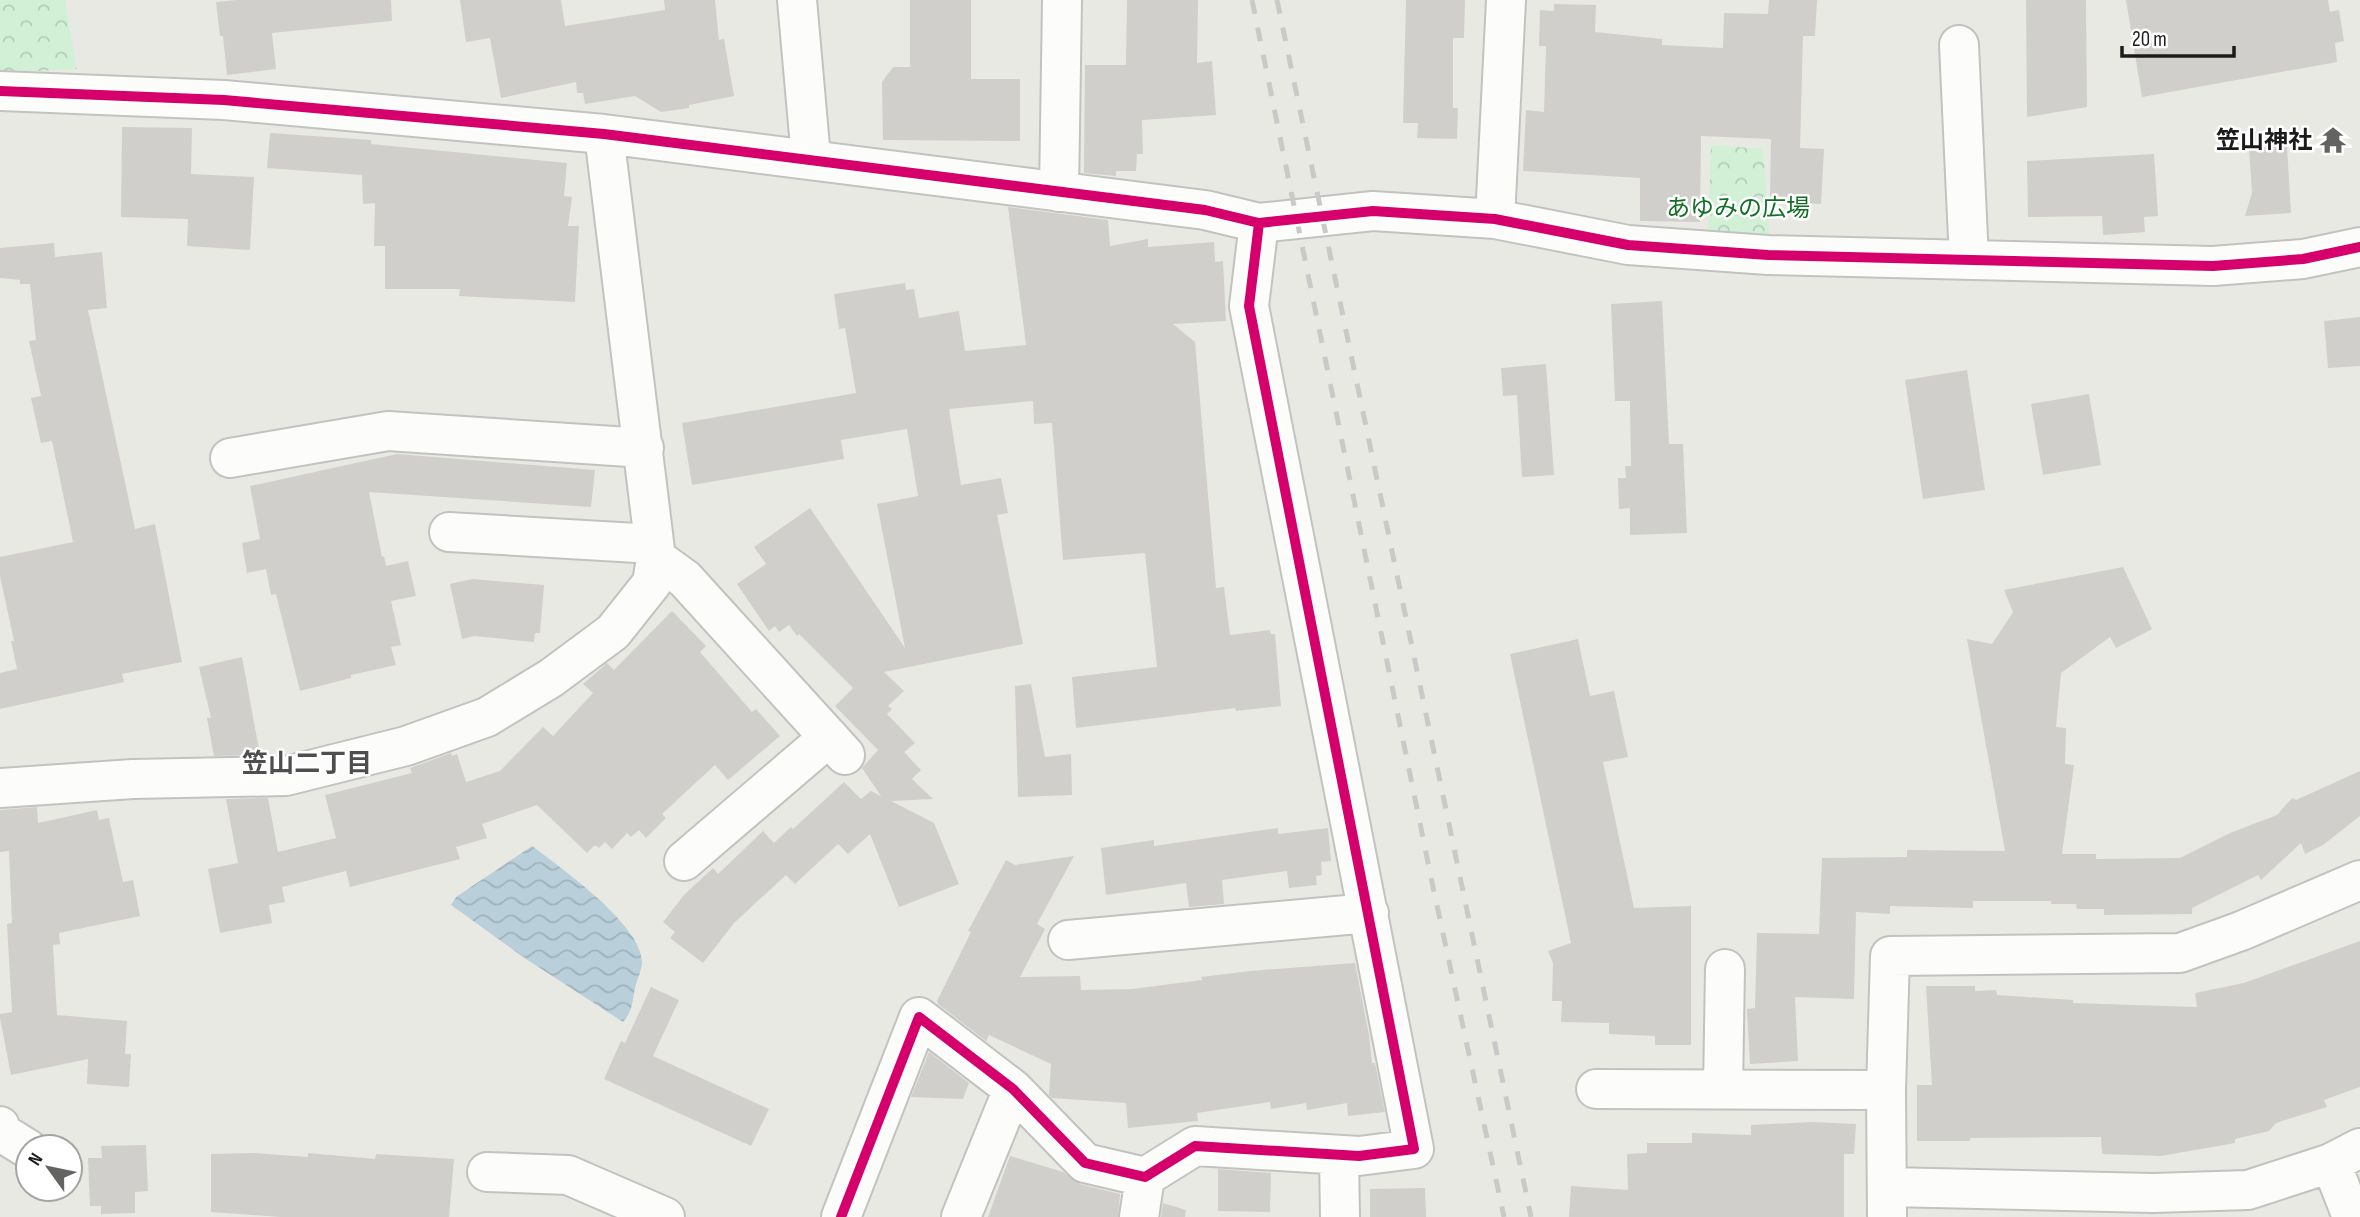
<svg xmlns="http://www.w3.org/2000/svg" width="2360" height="1217" viewBox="0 0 2360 1217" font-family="'Sofia Sans Condensed','Noto Sans JP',sans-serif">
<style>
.park{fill:url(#park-crowns)}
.water{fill:url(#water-waves)}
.building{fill:#d0cfcb}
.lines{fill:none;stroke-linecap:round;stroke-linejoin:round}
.street-casing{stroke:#c2c2c0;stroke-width:42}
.street{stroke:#fcfcfb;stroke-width:38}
.rail{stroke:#c9c9c8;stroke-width:5;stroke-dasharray:14 14;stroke-linecap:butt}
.cycleway-casing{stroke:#fff;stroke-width:15}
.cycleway{stroke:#d6006c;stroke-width:10}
.labels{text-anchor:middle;stroke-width:5;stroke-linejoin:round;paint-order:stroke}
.poi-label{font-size:24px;font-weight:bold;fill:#1b1b1b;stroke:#fff;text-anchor:end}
.park-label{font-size:24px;fill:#127026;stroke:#fff}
.neighbourhood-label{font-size:26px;font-weight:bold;fill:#4e4e4e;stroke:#fff}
</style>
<defs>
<pattern id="park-crowns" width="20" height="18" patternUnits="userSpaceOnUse" patternTransform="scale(1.75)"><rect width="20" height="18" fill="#d2f0d6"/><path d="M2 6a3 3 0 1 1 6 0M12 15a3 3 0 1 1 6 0" fill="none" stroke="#b4cdb7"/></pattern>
<pattern id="water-waves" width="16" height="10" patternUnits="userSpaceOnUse" patternTransform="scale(1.75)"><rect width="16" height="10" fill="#b9d0db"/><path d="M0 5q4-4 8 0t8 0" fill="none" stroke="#9eb2bb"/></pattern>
</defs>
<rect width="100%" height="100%" fill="#e9e9e4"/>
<path class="park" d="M 0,0 L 65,0 L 77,69 L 0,73 Z
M 1711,145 L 1763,149 L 1770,240 L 1708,236 Z"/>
<path class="water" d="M 532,846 C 560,867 642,925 642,962 C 642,970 637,979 635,988 C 632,1002 633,1011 623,1022 L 526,959 L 451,905 L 456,897 Z"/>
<path class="building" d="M 236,0 L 391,0 L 392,21 L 272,33 L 276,69 L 227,75 L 223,36 L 220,36 L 216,2 Z
M 460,0 L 561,0 L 565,26 L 665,10 L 664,0 L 715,0 L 719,40 L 724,39 L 734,96 L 689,105 L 689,108 L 661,112 L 635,96 L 585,104 L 583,93 L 577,93 L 576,82 L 501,98 L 490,38 L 466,42 Z
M 910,0 L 971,0 L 971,79 L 1020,79 L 1020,141 L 883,140 L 882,82 L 893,67 L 910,67 Z
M 1127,0 L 1198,0 L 1197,63 L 1212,61 L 1216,115 L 1142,120 L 1143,154 L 1137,154 L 1136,171 L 1116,171 L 1116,176 L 1084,173 L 1085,65 L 1126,65 Z
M 1406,0 L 1465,0 L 1464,38 L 1453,38 L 1453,108 L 1458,108 L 1457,139 L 1417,138 L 1418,123 L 1403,123 Z
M 1769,0 L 1817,0 L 1815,36 L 1803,36 L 1800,148 L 1824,149 L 1821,204 L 1770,201 L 1771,139 L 1701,136 L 1700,222 L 1640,221 L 1640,178 L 1523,171 L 1526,110 L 1544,112 L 1546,46 L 1539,46 L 1540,10 L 1554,11 L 1554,4 L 1596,5 L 1595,32 L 1662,39 L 1662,45 L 1723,48 L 1724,13 L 1768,14 Z
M 2026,0 L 2086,0 L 2087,107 L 2027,117 Z
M 2126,0 L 2328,0 L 2330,12 L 2339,10 L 2344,41 L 2335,43 L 2337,62 L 2142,97 Z
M 122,127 L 192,128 L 191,174 L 254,177 L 250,250 L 187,246 L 188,219 L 121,217 Z
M 2286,130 L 2291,213 L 2245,216 L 2252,193 L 2248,132 Z
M 270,133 L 371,140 L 371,144 L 567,163 L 564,196 L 572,197 L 568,226 L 579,226 L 575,302 L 459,296 L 460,289 L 385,289 L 385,246 L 374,246 L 375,203 L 363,204 L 362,175 L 267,168 Z
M 2154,154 L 2158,216 L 2144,217 L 2145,232 L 2103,235 L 2102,216 L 2028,217 L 2027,161 Z
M 1008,207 L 1108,220 L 1110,246 L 1148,239 L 1148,247 L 1214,242 L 1215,262 L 1223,261 L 1226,321 L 1173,324 L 1195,342 L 1216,588 L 1224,587 L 1230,635 L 1270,630 L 1271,634 L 1275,634 L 1281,706 L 1236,711 L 1235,708 L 1076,728 L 1072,677 L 1157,667 L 1145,553 L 1063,560 L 1052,423 L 1034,424 L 1033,401 L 949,409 L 961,485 L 1001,478 L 1008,513 L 997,515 L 1023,644 L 884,672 L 904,691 L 888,706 L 892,709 L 887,714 L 915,743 L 904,752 L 921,770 L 912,779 L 933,799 L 891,801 L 934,823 L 959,884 L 899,907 L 870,834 L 848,854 L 838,844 L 795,884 L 786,875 L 734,923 L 703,963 L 670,938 L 675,932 L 663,922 L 684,895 L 713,868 L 718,874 L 763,831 L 774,843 L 791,827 L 793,829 L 844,782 L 861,799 L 871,791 L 881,796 L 862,768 L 878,750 L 835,706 L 853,688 L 799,634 L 797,636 L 789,625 L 779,632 L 775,626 L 769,631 L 737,584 L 766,564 L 754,547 L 810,508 L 905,648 L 877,504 L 918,496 L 907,429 L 841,440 L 844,459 L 692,485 L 682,423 L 856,393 L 845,328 L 839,329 L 834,294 L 905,283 L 906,290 L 914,289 L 919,318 L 959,311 L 965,351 L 1026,345 Z
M 54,243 L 55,257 L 102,252 L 107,308 L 88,310 L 135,529 L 155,524 L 182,662 L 122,674 L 124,682 L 0,709 L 0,673 L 17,669 L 11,641 L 14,641 L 0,576 L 0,557 L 73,542 L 52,441 L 41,443 L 31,398 L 41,396 L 29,341 L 36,340 L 30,284 L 20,284 L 20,280 L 0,278 L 0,248 Z
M 1662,301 L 1669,444 L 1683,444 L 1687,533 L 1630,535 L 1630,508 L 1619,509 L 1618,478 L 1626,478 L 1625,466 L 1631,466 L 1630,401 L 1615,401 L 1611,304 Z
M 2360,317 L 2360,366 L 2328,368 L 2324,321 Z
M 1546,364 L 1554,475 L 1522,477 L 1517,395 L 1503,396 L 1501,368 Z
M 1967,370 L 1985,490 L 1923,499 L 1905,380 Z
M 2089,394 L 2101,465 L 2043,475 L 2031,404 Z
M 397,454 L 595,470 L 591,507 L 369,492 L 382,557 L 384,556 L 386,566 L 408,561 L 416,596 L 391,601 L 401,645 L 391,647 L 396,665 L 351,675 L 351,678 L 300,691 L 276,594 L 271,595 L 266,569 L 247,573 L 242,543 L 260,539 L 250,486 Z
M 2123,567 L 2152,629 L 2116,648 L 2110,637 L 2061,673 L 2056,727 L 2066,728 L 2065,764 L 2074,765 L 2062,854 L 2096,854 L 2096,859 L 2180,858 L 2230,833 L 2277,815 L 2292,798 L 2296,800 L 2360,771 L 2360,816 L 2323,845 L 2305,854 L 2301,843 L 2261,880 L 2258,875 L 2192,908 L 2192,914 L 2104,915 L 2104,909 L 2077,909 L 2076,904 L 2051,904 L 2051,901 L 1973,901 L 1973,908 L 1890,906 L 1890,914 L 1856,912 L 1854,999 L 1795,997 L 1798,1061 L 1750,1064 L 1747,1009 L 1755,1008 L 1757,933 L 1819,934 L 1822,858 L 1907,857 L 1907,850 L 2005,851 L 1967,639 L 1992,644 L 2013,612 L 2004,590 Z
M 472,579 L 544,585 L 540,633 L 535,633 L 534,642 L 474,636 L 462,639 L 450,584 Z
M 672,611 L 706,646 L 700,652 L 752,712 L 756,709 L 780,736 L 728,780 L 715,765 L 662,814 L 666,818 L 646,838 L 639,830 L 631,837 L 627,833 L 612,849 L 605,842 L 599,848 L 595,845 L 587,853 L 537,805 L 482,824 L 487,838 L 456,847 L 460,859 L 350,887 L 346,871 L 282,887 L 285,902 L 269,905 L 272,923 L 220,933 L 208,869 L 238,863 L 226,799 L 268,798 L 278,852 L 336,838 L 325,795 L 412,773 L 410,768 L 451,753 L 452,756 L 457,754 L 466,782 L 500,771 L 543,727 L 553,736 L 593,693 L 583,684 L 607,663 L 614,670 Z
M 1578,639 L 1590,696 L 1614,691 L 1628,757 L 1603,762 L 1634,908 L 1691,906 L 1691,1045 L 1655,1045 L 1655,1036 L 1609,1034 L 1609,1023 L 1561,1022 L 1562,1001 L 1552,1001 L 1553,963 L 1548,951 L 1571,943 L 1510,654 Z
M 242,657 L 260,755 L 214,756 L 207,718 L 211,718 L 199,667 Z
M 1031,684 L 1045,757 L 1071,754 L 1072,795 L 1018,797 L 1015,686 Z
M 37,807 L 38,823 L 97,810 L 99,820 L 109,818 L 123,882 L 133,880 L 140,916 L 59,933 L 60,944 L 53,945 L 57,1015 L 127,1021 L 125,1054 L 131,1054 L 129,1087 L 87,1084 L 88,1059 L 11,1075 L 0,1018 L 0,1014 L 12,1012 L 7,924 L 12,923 L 9,851 L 0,852 L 0,810 Z
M 1278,828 L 1278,834 L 1328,828 L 1331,861 L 1321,862 L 1322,875 L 1316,876 L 1317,885 L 1289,888 L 1287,871 L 1222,880 L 1224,904 L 1189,907 L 1186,883 L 1106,895 L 1101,848 L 1154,840 L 1154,846 Z
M 1074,856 L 1037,924 L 1045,929 L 1020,977 L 1080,976 L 1081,990 L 1132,989 L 1202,980 L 1201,977 L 1250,971 L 1355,963 L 1369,1035 L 1372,1063 L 1375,1063 L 1385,1112 L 1348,1116 L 1347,1103 L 1307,1110 L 1306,1103 L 1271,1109 L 1270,1102 L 1197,1113 L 1198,1121 L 1128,1128 L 1126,1103 L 1052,1098 L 1049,1095 L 1051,1064 L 989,1035 L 986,1041 L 938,1004 L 937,1001 L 971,932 L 968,931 L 1006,860 L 1015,865 Z
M 2360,941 L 2360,1087 L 2324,1100 L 2327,1107 L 2276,1123 L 2269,1131 L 2235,1139 L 2235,1143 L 2161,1156 L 2102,1154 L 2101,1137 L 1970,1138 L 1970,1141 L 1917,1141 L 1917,1085 L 1932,1085 L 1926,986 L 1975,986 L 1975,991 L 1996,990 L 1997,995 L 2073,1000 L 2073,1003 L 2197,1007 L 2195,993 L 2244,983 Z
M 651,987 L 679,1000 L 653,1056 L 769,1109 L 751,1146 L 604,1079 L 621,1041 L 625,1043 Z
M 929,1052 L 969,1083 L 963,1099 L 911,1097 Z
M 1812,1122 L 1856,1124 L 1854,1154 L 1844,1154 L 1844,1217 L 1569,1217 L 1571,1186 L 1628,1190 L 1627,1154 L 1647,1153 L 1647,1143 L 1692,1143 L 1692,1133 L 1751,1135 L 1751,1125 Z
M 146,1145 L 148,1191 L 135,1192 L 135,1213 L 101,1214 L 101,1206 L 90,1206 L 88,1158 L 102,1158 L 101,1146 Z
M 253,1153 L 308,1157 L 308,1153 L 375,1159 L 376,1154 L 454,1159 L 449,1217 L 280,1217 L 211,1212 L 211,1154 Z
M 1010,1156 L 1063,1172 L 1080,1184 L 1120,1194 L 1118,1217 L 988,1217 Z
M 1218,1169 L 1271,1173 L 1270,1212 L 1218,1211 Z
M 1425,1188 L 1426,1217 L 1370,1217 L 1370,1189 Z
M 1163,1203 L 1186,1210 L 1185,1217 L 1161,1217 Z"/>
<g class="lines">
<defs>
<path id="street" d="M 797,0 L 811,158
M 1959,45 L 1969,260
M 0,91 L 224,100 L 604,134 L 1205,210 L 1259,223 L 1373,211 L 1495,219 L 1628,245 L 1768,255 L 2213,266 L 2303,259 L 2360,247
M 1059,192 L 1062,0
M 1495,219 L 1506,0
M 230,458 L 388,431 L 644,448
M 449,532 L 654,544
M 656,558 L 685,579 L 845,755
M 0,788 L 133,779 L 286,776 L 406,746 L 487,717 L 551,678 L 613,632 L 652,583 L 656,558 L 604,134
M 684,861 L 829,737
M 1068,940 L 1369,913
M 1596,1089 L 1886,1090
M 1723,1089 L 1725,969
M 0,1126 L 1,1132 L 28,1149
M 1339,1155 L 1340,1217
M 2331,1163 L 2352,1217
M 487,1172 L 568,1175 L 665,1217
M 1888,1187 L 2153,1193 L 2248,1190 L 2331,1163 L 2360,1148
M 841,1217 L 919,1017 L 1013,1089 L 1085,1163 L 1145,1177 L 1195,1146 L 1359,1156 L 1414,1149 L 1249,306 L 1259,223
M 961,1217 L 1013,1089
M 1139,1217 L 1145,1177
M 1887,1217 L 1886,1090 L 1890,956 L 2180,953 L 2241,931 L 2360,880"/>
</defs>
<use href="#street" class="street-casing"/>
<use href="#street" class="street"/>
<path class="rail" d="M 1252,0 L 1433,887 L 1504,1217
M 1277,0 L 1531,1217"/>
<defs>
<path id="cycleway" d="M 0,91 L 224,100 L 604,134 L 1205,210 L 1259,223 L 1373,211 L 1495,219 L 1628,245 L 1768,255 L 2213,266 L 2303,259 L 2360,247
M 841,1217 L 919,1017 L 1013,1089 L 1085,1163 L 1145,1177 L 1195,1146 L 1359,1156 L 1414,1149 L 1249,306 L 1259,223"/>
</defs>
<use href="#cycleway" class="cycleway-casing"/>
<use href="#cycleway" class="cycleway"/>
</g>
<defs>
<symbol id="temple-bare" viewBox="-9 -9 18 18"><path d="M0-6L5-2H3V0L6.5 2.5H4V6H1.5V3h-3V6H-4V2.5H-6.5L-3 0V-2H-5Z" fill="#636361" stroke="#fff" stroke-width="2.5" paint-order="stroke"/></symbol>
</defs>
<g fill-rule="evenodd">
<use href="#temple-bare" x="2314" y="121" width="38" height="38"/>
</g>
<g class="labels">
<g class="poi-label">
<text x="2312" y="148">笠山神社</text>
</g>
<g class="park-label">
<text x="1738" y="216">あゆみの広場</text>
</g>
<g class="neighbourhood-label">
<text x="307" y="772">笠山二丁目</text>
</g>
</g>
<g transform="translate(49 1168) rotate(303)"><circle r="33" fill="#ffffff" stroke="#a4a4a4" stroke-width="2"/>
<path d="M0-5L12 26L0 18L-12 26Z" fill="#636361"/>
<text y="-10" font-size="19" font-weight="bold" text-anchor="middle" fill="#1b1b1b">N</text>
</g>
<path d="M2122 46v10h112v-10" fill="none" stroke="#1b1b1b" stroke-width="3.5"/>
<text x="2132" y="46" font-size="21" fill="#1b1b1b" stroke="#ffffff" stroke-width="5" paint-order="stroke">20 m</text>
</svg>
